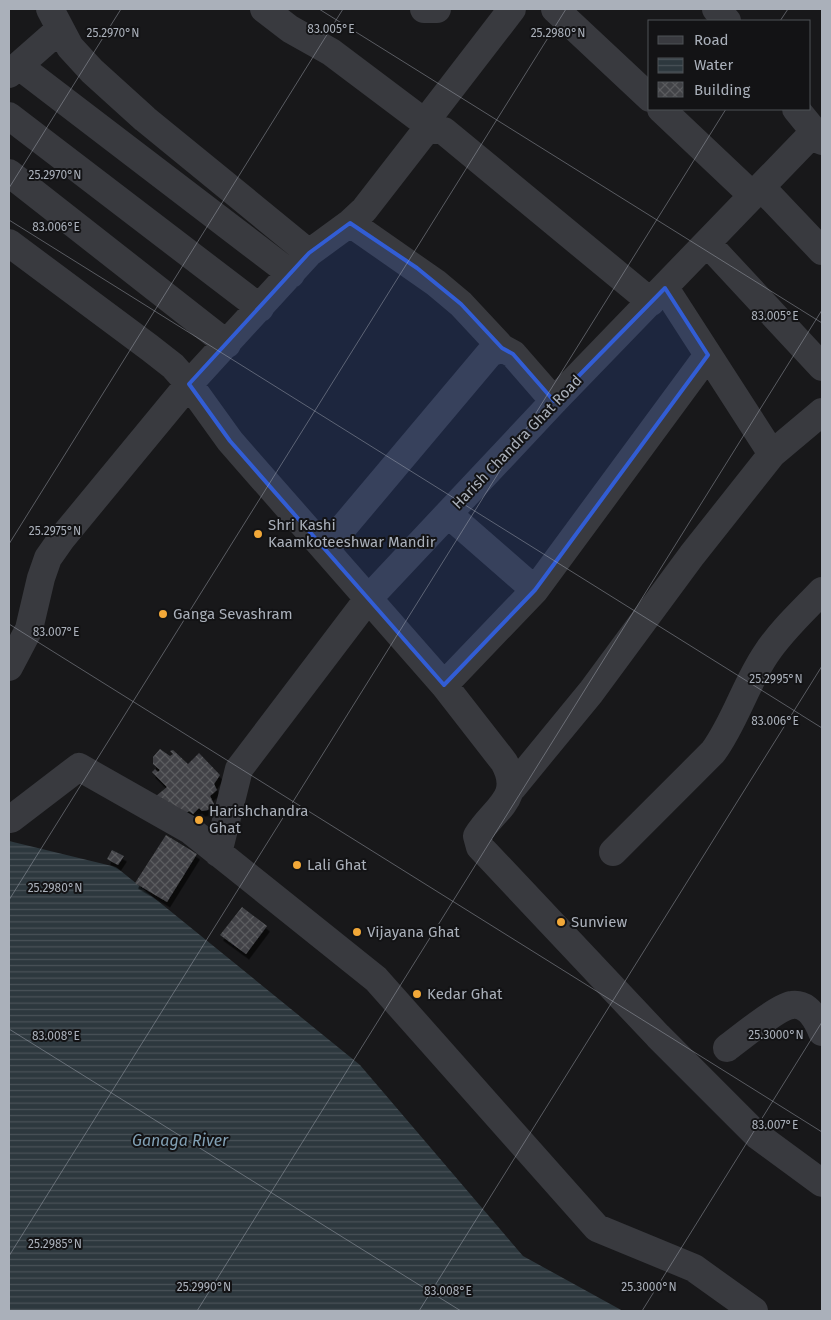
<svg xmlns="http://www.w3.org/2000/svg" width="831" height="1320" viewBox="0 0 831 1320" font-family="'Fira Sans',sans-serif">
<style>
.water{fill:url(#water-rules)}
.building{fill:url(#building-cross-hatch);filter:url(#shadow)}
.lines{fill:none;stroke-linecap:round;stroke-linejoin:round}
.minor{stroke:#393a3f;stroke-width:28}
.marked{fill:#325dd4;fill-opacity:0.2;stroke:#325dd4;stroke-width:4;stroke-linejoin:round}
.ticks{fill:none;stroke:#aab0ba;stroke-width:1;stroke-opacity:0.45}
.poi-dot{fill:#f2a838;stroke:#131315;stroke-width:2}
.labels{text-anchor:middle;stroke-width:4;stroke-linejoin:round;paint-order:stroke}
.street-label{font-size:15px;fill:#aab0ba;stroke:#131315}
.poi-label{font-size:15px;fill:#aab0ba;stroke:#131315;text-anchor:start}
.water-label{font-size:16px;font-style:italic;fill:#81a0b4;stroke:#131315}
.ticks-label{font-size:12px;text-anchor:middle;fill:#aab0ba;stroke:#131315;stroke-width:4;stroke-linejoin:round;paint-order:stroke}
</style>
<defs>
<pattern id="water-rules" width="6" height="5" patternUnits="userSpaceOnUse" patternTransform="scale(1.25)"><rect width="6" height="5" fill="#2d383e"/><path d="M0 2.5h6" fill="none" stroke="#495258"/></pattern>
<pattern id="building-cross-hatch" width="8" height="8" patternUnits="userSpaceOnUse" patternTransform="scale(1.25)"><rect width="8" height="8" fill="#424347"/><path d="M0 0l8 8M0 8l8-8" fill="none" stroke="#5b5c5f"/></pattern>
<filter id="shadow"><feDropShadow dx="3" dy="5.5" stdDeviation="0" flood-color="#0009"/></filter>
</defs>
<rect width="100%" height="100%" fill="#18181a"/>
<path class="water" d="M 9,841 L 116,867 L 360,1065 L 523,1256 L 623,1311 L 9,1311 Z"/>
<path class="building" d="M 160,749 L 170,756 L 173,754 L 170,751 L 173,750 L 188,764 L 199,753 L 220,775 L 214,784 L 217,790 L 210,796 L 214,804 L 208,810 L 202,811 L 199,808 L 193,814 L 189,811 L 184,814 L 156,796 L 167,787 L 152,772 L 155,769 L 158,772 L 160,770 L 153,764 L 153,757 Z
M 166,835 L 197,854 L 167,902 L 135,883 Z
M 112,850 L 124,856 L 118,865 L 107,859 Z
M 242,907 L 267,926 L 246,954 L 220,935 Z"/>
<g class="lines">
<path class="minor" d="M 50,9 L 70,47 L 92,71 L 145,119 L 309,253
M 264,9 L 290,29 L 331,52 L 432,128
M 424,9 L 437,9
M 555,9 L 650,98
M 716,9 L 727,21
M 19,66 L 291,274
M 9,74 L 59,30
M 661,109 L 752,195
M 796,109 L 822,141
M 9,116 L 260,308
M 425,122 L 512,9
M 9,173 L 227,344
M 761,187 L 822,251
M 350,223 L 436,283 L 461,304 L 502,348
M 9,243 L 150,348 L 173,366 L 189,384 L 230,441 L 444,685 L 504,762 C 524,798 494,808 477,836 L 480,847 L 658,1036 L 758,1136 L 822,1183
M 707,243 L 822,367
M 772,454 L 822,412
M 448,514 L 535,590
M 325,549 L 490,353 L 502,348 L 513,354 L 554,401
M 9,667 L 29,629 L 41,578 L 48,558 L 62,538 L 189,384 L 309,253 L 350,223 L 364,210 L 423,134 L 432,128 L 444,131 L 651,302
M 444,685 L 535,590 L 708,355
M 513,787 L 591,692 L 692,555 L 772,454 L 665,288
M 9,817 L 11,819 L 79,767 L 190,830 L 376,979 L 597,1228 L 694,1268 L 754,1311
M 613,852 L 713,752 C 735,722 745,685 766,654 C 781,631 803,611 822,591
M 218,853 L 239,769 L 368,599 L 554,401 L 814,132
M 727,1048 C 739,1039 779,1006 792,1005 C 808,1003 817,1020 822,1032"/>
</g>
<path class="marked" d="M 350,223 L 417,268 L 461,304 L 502,348 L 513,354 L 554,401 L 665,288 L 708,355 L 535,590 L 444,685 L 230,441 L 189,384 L 309,253 Z"/>
<path class="ticks" d="M 319,9 L 822,323M 780,21 L 788,9M 9,188 L 121,9M 9,220 L 822,728M 9,544 L 343,9M 9,624 L 822,1132M 9,900 L 566,9M 9,1029 L 461,1311M 9,1256 L 726,109M 197,1311 L 822,310M 419,1311 L 822,666M 642,1311 L 822,1022"/>
<g class="poi-dot">
<circle cx="258" cy="534" r="5"/>
<circle cx="163" cy="614" r="5"/>
<circle cx="199" cy="820" r="5"/>
<circle cx="297" cy="865" r="5"/>
<circle cx="561" cy="922" r="5"/>
<circle cx="357" cy="932" r="5"/>
<circle cx="417" cy="994" r="5"/>
</g>
<g class="labels">
<g class="street-label">
<text transform="translate(517 442) rotate(-46)" y="5">Harish Chandra Ghat Road</text>
</g>
<g class="poi-label">
<text x="268" y="530">Shri Kashi<tspan x="268" dy="17">Kaamkoteeshwar Mandir</tspan></text>
<text x="173" y="619">Ganga Sevashram</text>
<text x="209" y="816">Harishchandra<tspan x="209" dy="17">Ghat</tspan></text>
<text x="307" y="870">Lali Ghat</text>
<text x="571" y="927">Sunview</text>
<text x="367" y="937">Vijayana Ghat</text>
<text x="427" y="999">Kedar Ghat</text>
</g>
<g class="water-label">
<text x="180" y="1146">Ganaga River</text>
</g>
</g>
<g class="ticks-label">
<text x="331" y="33">83.005°E</text>
<text x="113" y="37">25.2970°N</text>
<text x="558" y="37">25.2980°N</text>
<text x="55" y="179">25.2970°N</text>
<text x="56" y="231">83.006°E</text>
<text x="775" y="320">83.005°E</text>
<text x="55" y="535">25.2975°N</text>
<text x="56" y="636">83.007°E</text>
<text x="776" y="683">25.2995°N</text>
<text x="775" y="725">83.006°E</text>
<text x="55" y="892">25.2980°N</text>
<text x="776" y="1039">25.3000°N</text>
<text x="56" y="1040">83.008°E</text>
<text x="775" y="1129">83.007°E</text>
<text x="55" y="1248">25.2985°N</text>
<text x="204" y="1291">25.2990°N</text>
<text x="649" y="1291">25.3000°N</text>
<text x="448" y="1295">83.008°E</text>
</g>
<rect width="831" height="1320" fill="none" stroke="#aab0ba" stroke-width="20"/>
<rect x="648" y="20" width="162" height="90" fill="#131315" stroke="#4f5257"/>
<rect x="658" y="36" width="25" height="8" fill="#393a3f" stroke="#4f5257"/>
<text x="694" y="45" font-size="15" fill="#aab0ba">Road</text>
<rect x="658" y="58" width="25" height="15" fill="url(#water-rules)" stroke="#4f5257"/>
<text x="694" y="70" font-size="15" fill="#aab0ba">Water</text>
<rect x="658" y="82" width="25" height="15" fill="url(#building-cross-hatch)" stroke="#4f5257"/>
<text x="694" y="95" font-size="15" fill="#aab0ba">Building</text>
</svg>
